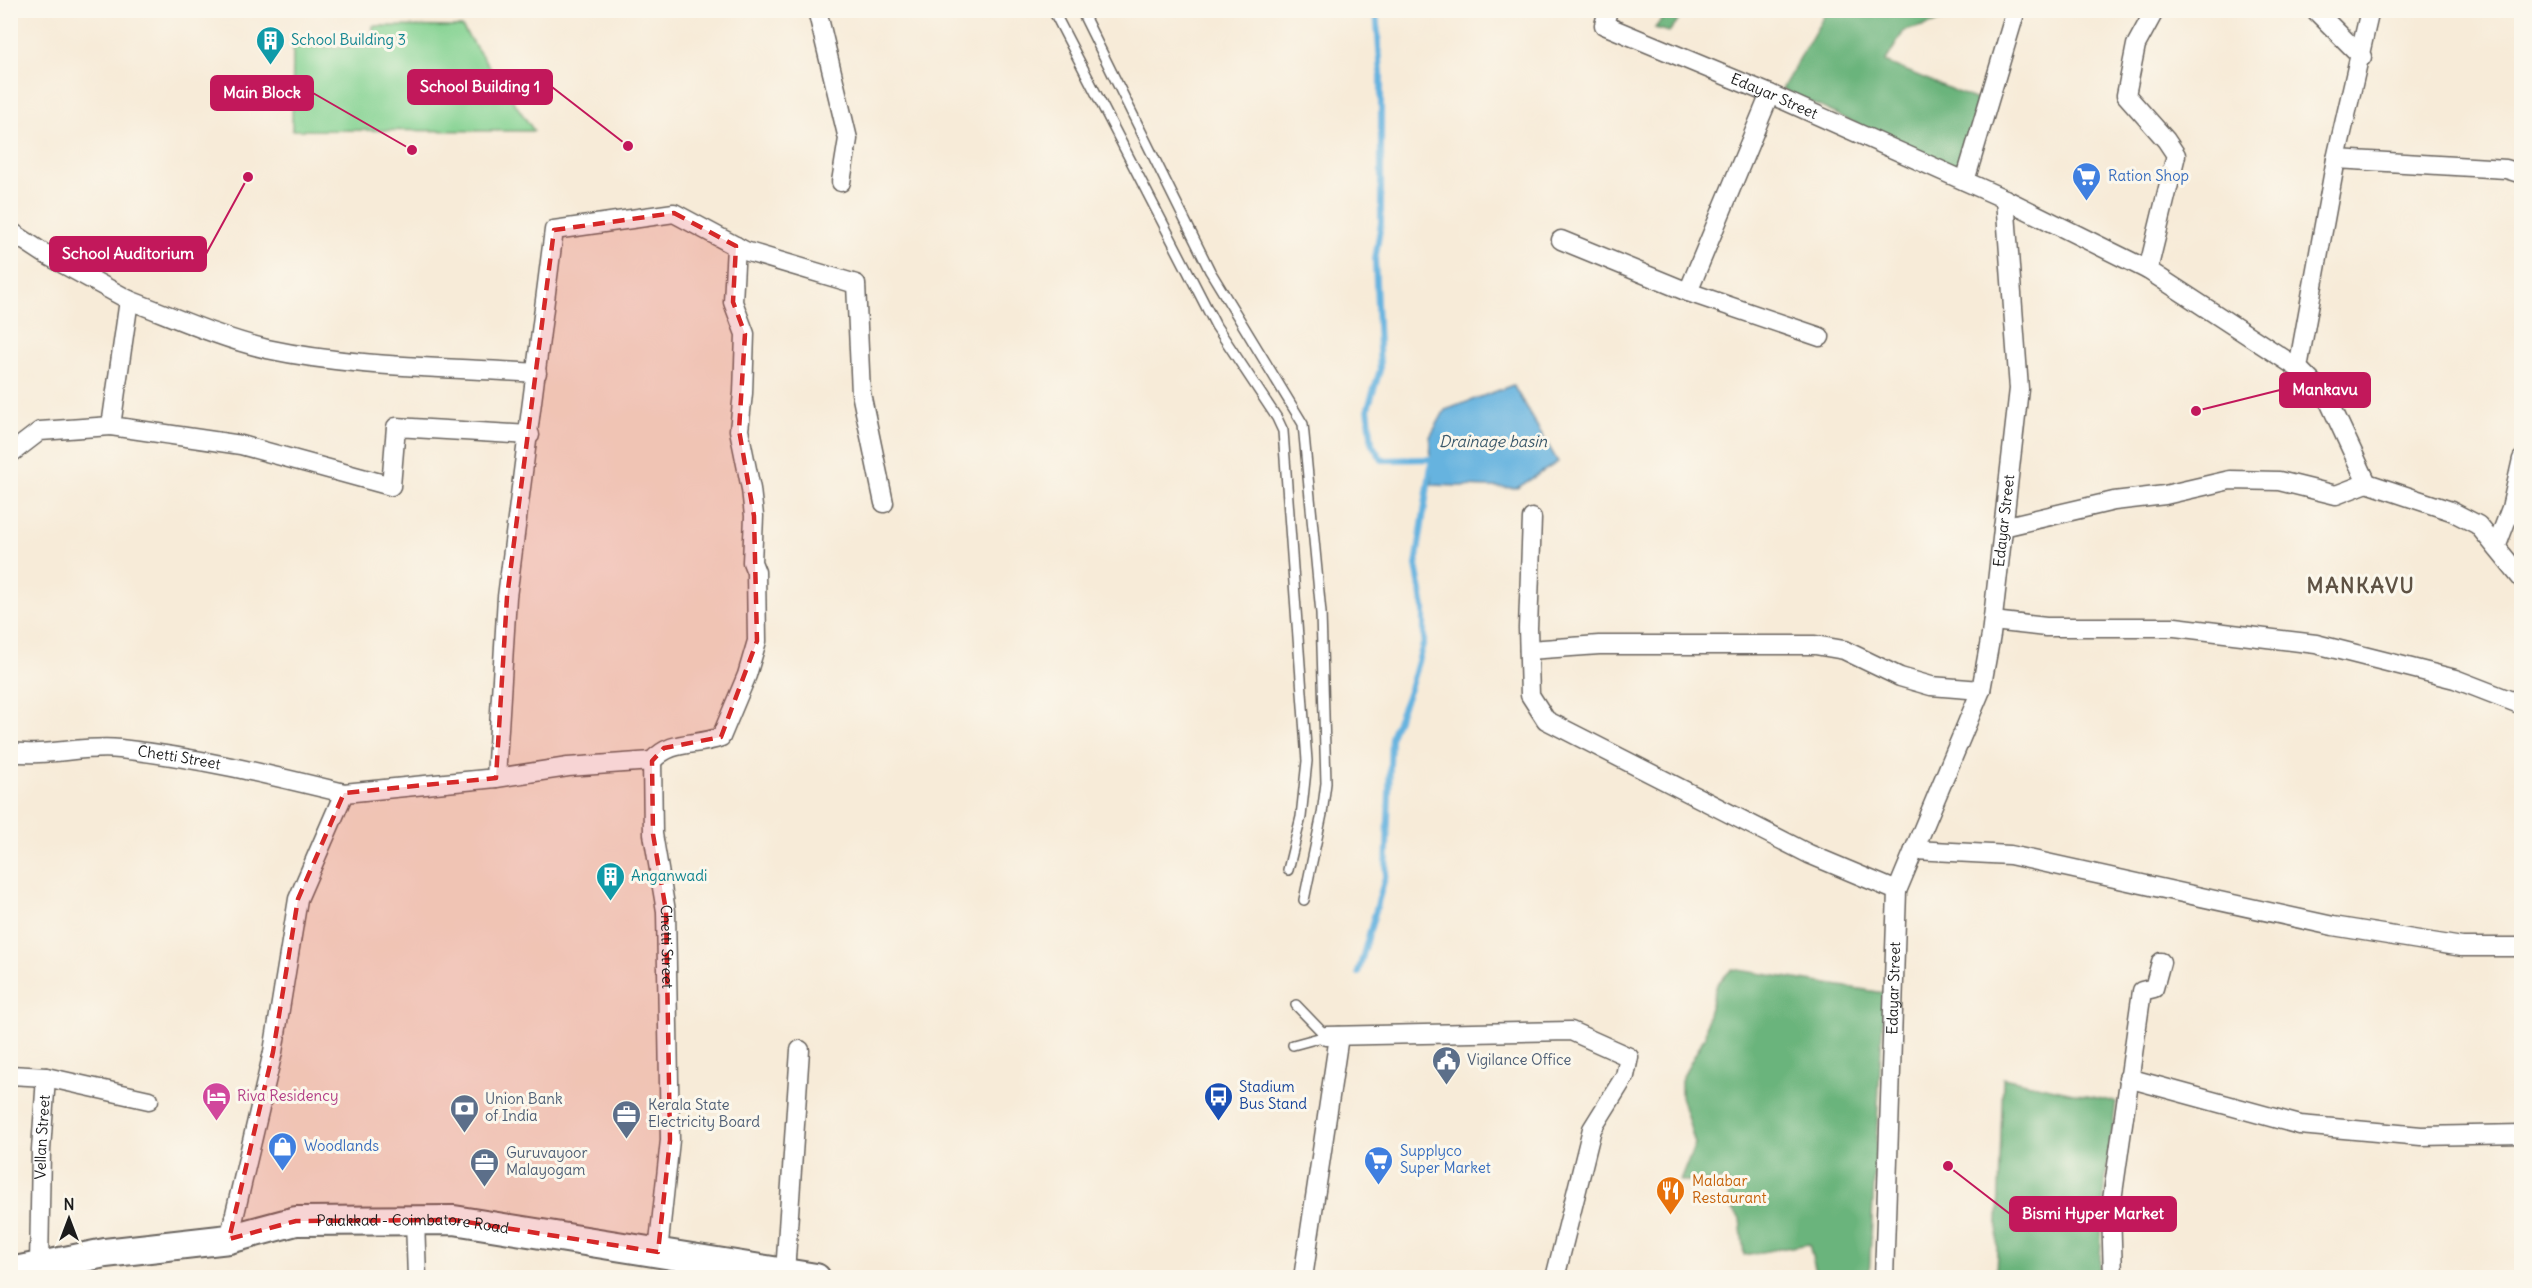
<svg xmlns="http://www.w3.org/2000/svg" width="2532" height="1288" viewBox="0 0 2532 1288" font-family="Delius,sans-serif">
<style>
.green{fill:#83d291;stroke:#507756;stroke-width:1.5}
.forest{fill:#6ab47b;stroke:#43684c;stroke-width:1.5}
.water{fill:#66b3df;stroke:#41687e;stroke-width:1.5}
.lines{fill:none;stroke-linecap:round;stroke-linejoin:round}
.stream{stroke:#66b3df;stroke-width:6}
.lane-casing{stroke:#69645e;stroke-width:12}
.street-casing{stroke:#69645e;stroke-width:21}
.primary-casing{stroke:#69645e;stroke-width:32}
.lane{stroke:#fff;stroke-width:9}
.street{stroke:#fff;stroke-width:18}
.primary{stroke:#fff;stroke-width:28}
.marked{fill:#d62828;fill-opacity:0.2;stroke:#d62828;stroke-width:4.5;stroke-dasharray:12 8;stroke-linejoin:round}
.labels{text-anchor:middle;stroke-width:6;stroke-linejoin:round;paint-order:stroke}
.culture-label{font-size:15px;fill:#0d838f;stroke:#fbf7ec;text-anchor:start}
.street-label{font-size:15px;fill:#1c1c1c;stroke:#fbf7ec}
.shop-label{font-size:15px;fill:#366cbe;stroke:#fbf7ec;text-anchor:start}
.service-label{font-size:15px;fill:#4e5e75;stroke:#fbf7ec;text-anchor:start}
.transit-label{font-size:15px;fill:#164399;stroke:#fbf7ec;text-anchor:start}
.hotel-label{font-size:15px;fill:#b23c85;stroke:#fbf7ec;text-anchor:start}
.food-label{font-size:15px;fill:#c56008;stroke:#fbf7ec;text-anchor:start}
.water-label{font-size:16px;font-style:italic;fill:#3a586a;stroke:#fbf7ec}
.district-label{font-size:21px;font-weight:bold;letter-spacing:1.5px;fill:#5e5244;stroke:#fbf7ec}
.leader{fill:none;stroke:#c2185b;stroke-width:2}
.callout-dot{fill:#c2185b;stroke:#fbf7ec;stroke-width:2}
.callout{fill:#c2185b;stroke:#c2185b;stroke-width:2}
.callout-label{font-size:16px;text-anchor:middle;font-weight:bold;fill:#fff}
</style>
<rect width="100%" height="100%" fill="#fbf7ec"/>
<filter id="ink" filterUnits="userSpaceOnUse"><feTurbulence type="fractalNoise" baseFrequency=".0167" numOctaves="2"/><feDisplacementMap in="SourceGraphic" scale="12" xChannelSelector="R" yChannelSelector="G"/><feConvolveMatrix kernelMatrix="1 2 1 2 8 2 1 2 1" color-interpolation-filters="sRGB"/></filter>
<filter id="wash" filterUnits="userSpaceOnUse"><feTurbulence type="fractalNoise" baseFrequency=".008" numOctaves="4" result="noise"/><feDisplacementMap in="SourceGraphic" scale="24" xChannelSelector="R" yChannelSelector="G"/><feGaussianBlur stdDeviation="1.35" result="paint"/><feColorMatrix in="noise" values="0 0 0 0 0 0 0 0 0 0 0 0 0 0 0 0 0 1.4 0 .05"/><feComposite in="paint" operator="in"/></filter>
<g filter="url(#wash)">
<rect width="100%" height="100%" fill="#f7ebd8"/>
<path class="green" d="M 373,26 L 462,27 L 534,131 L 292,130 L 293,47 L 373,47 Z"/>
<path class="forest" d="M 1669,10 L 1686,11 L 1669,32 L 1655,28 Z
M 1827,11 L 1954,11 L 1952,18 L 1904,31 L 1885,62 L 1979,101 L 1960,172 L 1782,89 Z
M 1732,969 L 1884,993 L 1869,1277 L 1817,1277 L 1809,1244 L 1744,1255 L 1740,1219 L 1729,1204 L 1728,1181 L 1680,1181 L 1695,1144 L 1681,1096 L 1681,1080 L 1705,1036 L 1708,1014 L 1717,984 Z
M 2003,1078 L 2116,1102 L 2104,1190 L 2099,1277 L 1996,1276 Z"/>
<path class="water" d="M 1513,385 L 1558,462 L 1517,488 L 1432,485 L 1430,437 L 1445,410 Z"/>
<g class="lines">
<path class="stream" d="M 1358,973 L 1386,874 L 1391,736 L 1410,689 L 1424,641 L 1424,608 L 1416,565 L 1432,459 L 1382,460 L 1372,444 L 1368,408 L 1380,370 L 1375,260 L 1381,223 L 1381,73 L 1376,11 L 1373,10"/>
</g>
</g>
<g filter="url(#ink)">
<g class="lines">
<defs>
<path id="lane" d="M 1053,10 L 1216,326 L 1277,418 L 1283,431 L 1307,761 L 1301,817 L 1288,870
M 1081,10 L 1210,271 L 1303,424 L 1321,613 L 1326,783 L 1322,814 L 1304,900
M 1293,1045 L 1326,1036 L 1296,1005"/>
<g id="street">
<path d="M 817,10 L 848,139 L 841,182"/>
<path id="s1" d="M 1608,10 L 1604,25 L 1770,94 L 2005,199 L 2148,270 L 2298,368 L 2327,397 L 2367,483 L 2451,511 L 2478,525 L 2522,579"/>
<path d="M 2315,10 L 2362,57"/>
<path d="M 2336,159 L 2370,10"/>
<path d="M 1965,181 L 2016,10"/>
<path d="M 10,231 L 45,254 L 129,300 L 111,426 L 241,445 L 391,486 L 396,427 L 530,435"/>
<path d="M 1561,240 L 1688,292 L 1820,337"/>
<path d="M 2148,270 L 2176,155 L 2166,140 L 2126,95 L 2136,45 L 2155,10"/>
<path d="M 1688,292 L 1770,94"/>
<path d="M 129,300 C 174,317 220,338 267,349 C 355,368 448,367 537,373"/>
<path d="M 2298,368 L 2336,159 L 2506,169 L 2522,174"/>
<path d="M 10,454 L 40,431 L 111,426"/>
<path d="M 1532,518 L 1528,628 L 1530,695 L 1546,720 L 1809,854 L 1897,891"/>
<path d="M 2003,527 L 2114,501 L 2165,495 L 2230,480 L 2279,481 L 2336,495 L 2367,483"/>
<path d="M 2497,545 L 2511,508 L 2522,459"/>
<path d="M 1993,621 L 2046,627 L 2175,627 L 2316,644 L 2455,679 L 2522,705"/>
<path d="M 1529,650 L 1599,645 L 1815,645 L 1844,650 L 1900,677 L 1931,686 L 1981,690"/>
<path id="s2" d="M 10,752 C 47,757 84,745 120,749 C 196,757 270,775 344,793"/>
<path d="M 652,761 C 672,739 693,747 721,737 L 747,675 L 757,641 L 756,572 L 752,562 L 754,516 L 751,489 L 739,430 L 743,393 L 745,334 L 733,302 L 736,246"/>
<path id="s3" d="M 496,778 L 568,767 L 652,761 L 653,834 L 666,911 L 670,1140 L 658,1252"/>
<path d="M 1914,850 L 2010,855 L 2333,926 L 2462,947 L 2522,947"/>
<path d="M 1326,1036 L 1571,1031 L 1629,1057 L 1625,1076 L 1592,1129 L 1555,1278"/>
<path d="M 10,1075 L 46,1077 L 149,1100"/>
<path d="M 2128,1078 L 2300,1125 L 2421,1136 L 2522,1134"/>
<path d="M 415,1220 L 417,1278"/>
<path d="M 229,1239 L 273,1052 L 298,899 L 344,793 L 496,778 L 507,597 L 554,230 L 674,213 L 745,251 L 856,284 L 861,393 L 884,503"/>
<path id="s4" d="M 39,1267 L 41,1150 L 46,1077"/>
<path d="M 785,1273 L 800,1050"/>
<path d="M 1303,1278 L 1339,1036"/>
<path id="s5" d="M 1884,1278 L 1897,891 L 1981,690 L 1991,635 L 2019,389 L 2005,199"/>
<path d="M 2113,1278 L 2111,1207 L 2142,991 L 2154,988 L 2161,962"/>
</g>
<g id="primary">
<path id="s6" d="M 10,1272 L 105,1253 L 229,1239 L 296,1221 L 454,1220 L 816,1278"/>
</g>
</defs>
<use href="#lane" class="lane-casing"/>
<use href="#street" class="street-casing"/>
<use href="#primary" class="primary-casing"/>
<use href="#lane" class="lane"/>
<use href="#street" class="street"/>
<use href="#primary" class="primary"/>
</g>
</g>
<path class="marked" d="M 674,213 L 736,246 L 733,302 L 745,334 L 739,430 L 754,516 L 757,641 L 721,737 L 664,748 L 652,761 L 653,834 L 666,911 L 670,1140 L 658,1252 L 454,1220 L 296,1221 L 229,1239 L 273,1052 L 298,899 L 344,793 L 496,778 L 507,597 L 554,230 Z"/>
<defs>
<symbol id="building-pin" viewBox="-11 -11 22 30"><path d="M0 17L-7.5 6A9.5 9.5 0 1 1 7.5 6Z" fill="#0f9aa8" stroke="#fbf7ec"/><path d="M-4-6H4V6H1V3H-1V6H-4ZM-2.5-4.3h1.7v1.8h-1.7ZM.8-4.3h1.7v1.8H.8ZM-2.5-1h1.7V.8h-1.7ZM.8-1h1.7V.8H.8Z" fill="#fff"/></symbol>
<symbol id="supermarket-pin" viewBox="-11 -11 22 30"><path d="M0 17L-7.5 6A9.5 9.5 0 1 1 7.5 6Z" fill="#3f7fe0" stroke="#fbf7ec"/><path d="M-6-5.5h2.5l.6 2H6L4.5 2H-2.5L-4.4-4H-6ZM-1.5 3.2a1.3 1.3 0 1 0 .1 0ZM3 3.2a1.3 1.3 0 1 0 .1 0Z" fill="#fff"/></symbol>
<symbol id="civic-pin" viewBox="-11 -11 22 30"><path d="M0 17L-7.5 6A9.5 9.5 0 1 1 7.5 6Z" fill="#5c6f8a" stroke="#fbf7ec"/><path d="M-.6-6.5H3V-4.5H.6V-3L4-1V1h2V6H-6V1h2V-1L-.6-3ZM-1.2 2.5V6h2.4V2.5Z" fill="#fff"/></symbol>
<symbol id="hotel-pin" viewBox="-11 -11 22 30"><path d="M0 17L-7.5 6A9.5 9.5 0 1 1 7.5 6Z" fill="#d1479c" stroke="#fbf7ec"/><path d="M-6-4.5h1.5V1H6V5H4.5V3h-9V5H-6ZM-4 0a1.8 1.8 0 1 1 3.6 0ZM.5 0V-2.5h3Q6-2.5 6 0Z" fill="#fff"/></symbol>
<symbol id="bus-pin" viewBox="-11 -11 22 30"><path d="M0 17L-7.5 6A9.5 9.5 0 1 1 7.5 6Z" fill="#1a4fb4" stroke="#fbf7ec"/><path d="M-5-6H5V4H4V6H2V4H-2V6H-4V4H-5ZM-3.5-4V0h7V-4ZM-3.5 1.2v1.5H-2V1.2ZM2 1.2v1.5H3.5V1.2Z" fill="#fff"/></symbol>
<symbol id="bank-pin" viewBox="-11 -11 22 30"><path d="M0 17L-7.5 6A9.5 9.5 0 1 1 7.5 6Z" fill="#5c6f8a" stroke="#fbf7ec"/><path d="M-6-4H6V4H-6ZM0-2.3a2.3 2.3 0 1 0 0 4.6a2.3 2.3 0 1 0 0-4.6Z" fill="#fff"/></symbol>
<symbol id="office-pin" viewBox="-11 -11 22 30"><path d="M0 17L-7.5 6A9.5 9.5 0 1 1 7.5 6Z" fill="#5c6f8a" stroke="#fbf7ec"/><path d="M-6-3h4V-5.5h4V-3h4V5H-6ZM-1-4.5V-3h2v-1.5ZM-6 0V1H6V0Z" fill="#fff"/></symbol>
<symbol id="shop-pin" viewBox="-11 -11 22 30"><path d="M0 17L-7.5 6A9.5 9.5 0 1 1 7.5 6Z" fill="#3f7fe0" stroke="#fbf7ec"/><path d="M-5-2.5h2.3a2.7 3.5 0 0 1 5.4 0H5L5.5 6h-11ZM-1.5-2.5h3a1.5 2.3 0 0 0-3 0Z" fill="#fff"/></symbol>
<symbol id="restaurant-pin" viewBox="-11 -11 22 30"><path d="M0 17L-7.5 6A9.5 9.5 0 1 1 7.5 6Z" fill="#e8710a" stroke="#fbf7ec"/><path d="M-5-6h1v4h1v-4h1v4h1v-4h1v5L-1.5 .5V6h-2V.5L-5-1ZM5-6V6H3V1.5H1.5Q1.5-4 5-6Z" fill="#fff"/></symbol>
</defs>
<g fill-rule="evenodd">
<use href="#building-pin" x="254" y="24" width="33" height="45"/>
<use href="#supermarket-pin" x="2070" y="160" width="33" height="45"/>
<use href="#building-pin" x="594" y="860" width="33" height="45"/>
<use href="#civic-pin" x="1430" y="1044" width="33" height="45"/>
<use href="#hotel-pin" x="200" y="1080" width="33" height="45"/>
<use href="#bus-pin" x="1202" y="1080" width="33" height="45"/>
<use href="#bank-pin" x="448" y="1092" width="33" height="45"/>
<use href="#office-pin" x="610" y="1098" width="33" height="45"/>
<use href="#shop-pin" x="266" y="1130" width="33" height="45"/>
<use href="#supermarket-pin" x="1362" y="1144" width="33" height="45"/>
<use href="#office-pin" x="468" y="1146" width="33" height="45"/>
<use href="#restaurant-pin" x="1654" y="1174" width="33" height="45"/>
</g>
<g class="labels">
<g class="culture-label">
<text x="291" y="45">School Building 3</text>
<text x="631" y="881">Anganwadi</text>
</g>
<g class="street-label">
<text dy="5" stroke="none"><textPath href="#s1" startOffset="200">Edayar Street</textPath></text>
<text dy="5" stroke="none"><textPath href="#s5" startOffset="776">Edayar Street</textPath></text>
<text dy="5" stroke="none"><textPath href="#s2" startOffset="170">Chetti Street</textPath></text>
<text dy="5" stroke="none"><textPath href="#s3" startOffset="344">Chetti Street</textPath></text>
<text dy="5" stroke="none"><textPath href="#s5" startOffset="290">Edayar Street</textPath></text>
<text dy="5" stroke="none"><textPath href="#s4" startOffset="130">Vellan Street</textPath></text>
<text dy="5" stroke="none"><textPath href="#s6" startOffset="408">Palakkad - Coimbatore Road</textPath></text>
</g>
<g class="shop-label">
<text x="2108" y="181">Ration Shop</text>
<text x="304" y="1151">Woodlands</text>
<text x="1400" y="1156">Supplyco<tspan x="1400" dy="17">Super Market</tspan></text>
</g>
<g class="service-label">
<text x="1467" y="1065">Vigilance Office</text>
<text x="485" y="1104">Union Bank<tspan x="485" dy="17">of India</tspan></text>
<text x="648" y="1110">Kerala State<tspan x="648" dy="17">Electricity Board</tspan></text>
<text x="506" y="1158">Guruvayoor<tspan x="506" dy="17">Malayogam</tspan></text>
</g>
<g class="transit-label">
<text x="1239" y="1092">Stadium<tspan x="1239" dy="17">Bus Stand</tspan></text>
</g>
<g class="hotel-label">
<text x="237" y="1101">Riva Residency</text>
</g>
<g class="food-label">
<text x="1692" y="1186">Malabar<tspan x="1692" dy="17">Restaurant</tspan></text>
</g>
<g class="water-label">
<text x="1493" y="447">Drainage basin</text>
</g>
<g class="district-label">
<text x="2361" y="593">MANKAVU</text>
</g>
</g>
<path class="leader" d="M628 146L552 87M412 150L313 93M248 177L206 254M2196 411L2280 390M1948 1166L2010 1214"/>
<g class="callout-dot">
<circle cx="628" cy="146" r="6"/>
<circle cx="412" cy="150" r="6"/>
<circle cx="248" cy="177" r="6"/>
<circle cx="2196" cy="411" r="6"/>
<circle cx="1948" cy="1166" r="6"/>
</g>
<g class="callout">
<rect x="408" y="70" width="144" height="34" rx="6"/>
<rect x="211" y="76" width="102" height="34" rx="6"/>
<rect x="50" y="237" width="156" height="34" rx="6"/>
<rect x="2280" y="373" width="90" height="34" rx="6"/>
<rect x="2010" y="1197" width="166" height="34" rx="6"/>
</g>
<g class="callout-label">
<text x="480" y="92">School Building 1</text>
<text x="262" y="98">Main Block</text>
<text x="128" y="259">School Auditorium</text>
<text x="2325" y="395">Mankavu</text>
<text x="2093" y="1219">Bismi Hyper Market</text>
</g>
<rect width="2532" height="1288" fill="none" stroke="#fbf7ec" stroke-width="36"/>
<g transform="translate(69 1219)" stroke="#fbf7ec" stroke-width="4.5" paint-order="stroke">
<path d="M0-4.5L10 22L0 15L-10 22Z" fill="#1c1c1c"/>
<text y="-9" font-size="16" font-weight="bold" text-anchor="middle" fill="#1c1c1c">N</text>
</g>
</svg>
